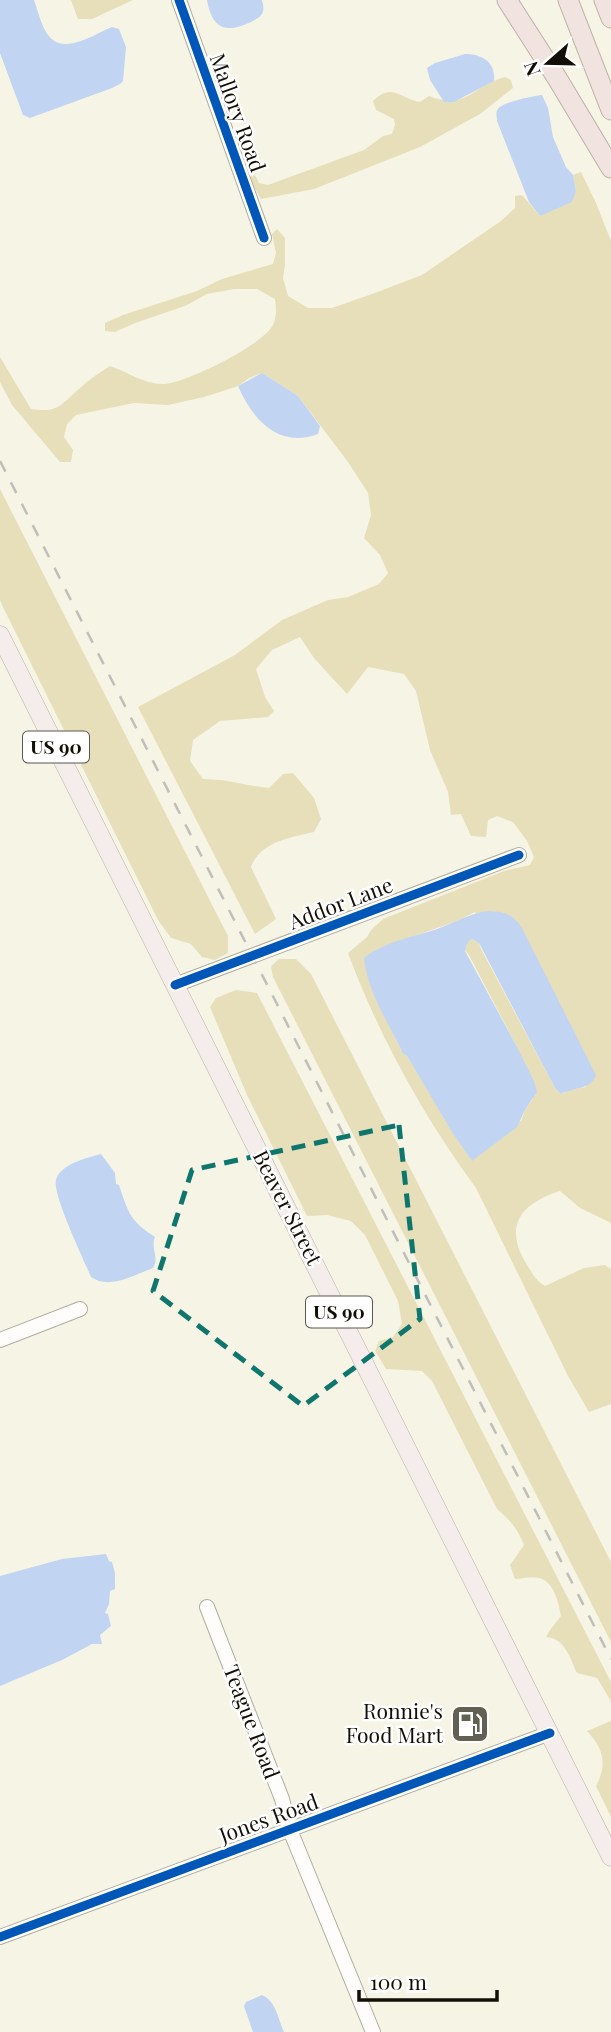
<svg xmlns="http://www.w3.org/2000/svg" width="611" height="2032" viewBox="0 0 611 2032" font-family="'Playfair Display',serif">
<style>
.green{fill:#e6dfba;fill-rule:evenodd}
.water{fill:#c1d5f2}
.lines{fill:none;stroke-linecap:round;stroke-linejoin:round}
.minor-casing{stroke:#b0aea1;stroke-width:16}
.major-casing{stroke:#beb0a7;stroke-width:19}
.highway-casing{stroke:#beb0a7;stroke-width:21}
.minor{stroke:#fefdfb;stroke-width:14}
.major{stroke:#f5edeb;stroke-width:18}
.highway{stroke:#f0e3e0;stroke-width:19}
.rail{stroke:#bfbeba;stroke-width:2.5;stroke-dasharray:12 12;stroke-linecap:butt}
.cycleway-casing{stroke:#fff;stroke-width:13}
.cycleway{stroke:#0057b8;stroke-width:9}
.marked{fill:none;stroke:#0f766e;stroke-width:5;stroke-dasharray:14 9;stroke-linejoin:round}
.labels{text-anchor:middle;stroke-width:5;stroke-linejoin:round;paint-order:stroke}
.shield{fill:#fff;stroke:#595750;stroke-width:2}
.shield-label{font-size:19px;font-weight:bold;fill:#120f05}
.street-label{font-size:21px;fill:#120f05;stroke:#fff}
.poi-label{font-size:21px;fill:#120f05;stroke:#fff;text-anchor:end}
</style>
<rect width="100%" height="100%" fill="#f6f4e5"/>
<path class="green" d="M 71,0 L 133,0 L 92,19 L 78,19 Z
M 505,77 L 511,80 L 513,88 L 480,114 L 420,147 L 314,189 L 261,199 L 251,182 L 251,177 L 255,175 L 259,183 L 268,185 L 364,150 L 383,136 L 392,134 L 395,125 L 394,119 L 376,110 L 373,101 C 392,82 399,98 420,102 L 429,96 C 467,111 472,86 505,77 Z
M 581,172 L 596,203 L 611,241 L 611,1223 L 580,1208 L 560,1191 C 520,1204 503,1226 527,1265 C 533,1274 536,1281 545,1286 L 584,1268 L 605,1265 L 611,1269 L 611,1404 L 589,1412 L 568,1376 L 476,1188 C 423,1116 379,1036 348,953 L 367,937 L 371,930 L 383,919 L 504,871 L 530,865 L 534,857 L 527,841 L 513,822 L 497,816 L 488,820 L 486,837 L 471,836 L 461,814 L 451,815 L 448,792 L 430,750 L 416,691 L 404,674 L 368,667 L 347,694 L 314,658 L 300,637 L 272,650 L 256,669 L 265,697 L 274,711 L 268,717 L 220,721 L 193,740 L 190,761 L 203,779 C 227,779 246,786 269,788 L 283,774 L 293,773 L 314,798 L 321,819 L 314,832 C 291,837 260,842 251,867 L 276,919 L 255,934 L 138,707 L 235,655 L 282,620 L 328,600 L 348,597 L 379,584 L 388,573 L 380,555 L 364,538 L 371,515 L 368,493 L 348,462 L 298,396 L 262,373 L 249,378 L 238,386 L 204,397 L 168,405 L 134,403 L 76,415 L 67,424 L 64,437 L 73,450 L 71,462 L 60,462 L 12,405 L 0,382 L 0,357 L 31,409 C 59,413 60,405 79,389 C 88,380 99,373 110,366 C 128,372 145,385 165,384 C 187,382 263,345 273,325 C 277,317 276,307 275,299 L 257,289 L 234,289 L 207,294 L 185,306 L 135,323 L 115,332 L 105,331 L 105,323 L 123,315 L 197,291 L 222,279 L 273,264 L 276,253 L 272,234 L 277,229 L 285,238 L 285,265 L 283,278 L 288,296 L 308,308 L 332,308 L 372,294 L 422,275 L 501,221 L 515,208 L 515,196 L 522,195 L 540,216 L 576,191 L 573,175 ZM 475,912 L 586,1087 L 569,1090 L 562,1094 L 555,1088 L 481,949 L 479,943 L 472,939 L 466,944 L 465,950 L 469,955 L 516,1045 L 533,1099 L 525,1110 L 521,1121 L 441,1112 L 407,1056 L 402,1053 L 401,1049 L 379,1005 L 377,949 L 457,921 Z
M 0,489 L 228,936 L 228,953 L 215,960 L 202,957 L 191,944 L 171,938 L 158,920 L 2,605 L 0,600 Z
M 279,959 L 296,959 L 311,974 L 611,1562 L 611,1642 L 273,977 L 271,966 Z
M 236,990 L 257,993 L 611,1682 L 611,1701 L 597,1678 L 577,1673 C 570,1658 565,1638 546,1637 L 550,1630 L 561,1616 C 559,1604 554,1581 539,1578 C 532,1576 522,1579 515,1579 L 510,1565 L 524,1545 C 518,1529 510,1520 497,1509 L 432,1381 L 422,1371 L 386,1369 L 375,1351 L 379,1341 L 393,1337 L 402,1324 L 398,1301 L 365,1235 L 351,1221 L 327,1215 L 307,1216 L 247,1095 L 210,1007 L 216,998 Z
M 611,1721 L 611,1817 L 596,1786 C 608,1764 603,1748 587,1731 Z"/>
<path class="water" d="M 0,0 L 34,0 C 44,30 48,55 86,39 C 95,36 103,30 112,27 L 119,29 L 126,47 L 123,81 L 120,84 L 112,88 L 30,118 L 23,115 L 0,53 Z
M 207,0 L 262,0 C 263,4 264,8 263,11 C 262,17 256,19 251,22 C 226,34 212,29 207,0 Z
M 465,54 C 482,54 496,62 494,81 L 454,102 L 444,102 L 430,80 L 427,68 L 435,63 Z
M 542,95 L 548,108 L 553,137 L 566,167 L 573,175 L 576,191 L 572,202 L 540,216 L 529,202 L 497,121 C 497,116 495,113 498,109 C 503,102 533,96 542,95 Z
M 262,373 L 298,396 L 320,426 L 318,434 C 279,449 252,419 238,386 Z
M 489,911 C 505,912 513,914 522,928 L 596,1075 C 591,1090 574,1087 561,1094 L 555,1088 L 479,943 L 472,939 C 467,942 467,945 465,951 L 516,1045 L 534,1081 L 537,1092 L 525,1110 L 517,1127 L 472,1161 L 452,1132 L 407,1056 L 402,1053 L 401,1049 C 387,1021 367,990 364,958 C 384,942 412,937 437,929 C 454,923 470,913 489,911 Z
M 101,1154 L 115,1173 L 116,1184 L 119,1185 C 128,1212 130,1221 155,1237 C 150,1248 160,1257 153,1268 C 134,1275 109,1290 91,1277 C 84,1260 52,1194 56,1180 C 60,1164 87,1158 101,1154 Z
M 106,1554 L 109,1561 L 112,1562 L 115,1573 L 115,1589 L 110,1591 L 109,1604 L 105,1613 L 108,1614 L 111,1626 L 100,1635 L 102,1644 L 92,1644 L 62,1660 L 0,1686 L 0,1576 L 62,1559 Z
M 262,1995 C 276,2001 278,2019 284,2032 L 253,2032 L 244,2006 L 246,2002 Z"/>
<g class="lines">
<defs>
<path id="minor" d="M 179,0 L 264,238
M 175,985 L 519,855
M 0,1340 L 80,1309
M 207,1607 L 282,1799 L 290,1830 L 373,2032
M 0,1937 L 550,1733"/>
<path id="major" d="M 0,635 L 611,1857"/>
<path id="highway" d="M 507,0 L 557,78 L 611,168
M 568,0 L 611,110
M 604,0 L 611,18"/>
</defs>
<use href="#minor" class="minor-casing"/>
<use href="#major" class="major-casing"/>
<use href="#highway" class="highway-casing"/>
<use href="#minor" class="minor"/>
<use href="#major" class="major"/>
<use href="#highway" class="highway"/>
<path class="rail" d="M 0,461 L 611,1659"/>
<defs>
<path id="cycleway" d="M 179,0 L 264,238
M 175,985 L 519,855
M 0,1937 L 550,1733"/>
</defs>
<use href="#cycleway" class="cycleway-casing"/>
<use href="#cycleway" class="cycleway"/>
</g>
<path class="marked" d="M 399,1125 L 420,1319 L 303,1406 L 153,1291 L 192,1170 Z"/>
<defs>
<symbol id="fuel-square" viewBox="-11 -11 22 22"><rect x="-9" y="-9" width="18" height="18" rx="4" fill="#625f53" stroke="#fff"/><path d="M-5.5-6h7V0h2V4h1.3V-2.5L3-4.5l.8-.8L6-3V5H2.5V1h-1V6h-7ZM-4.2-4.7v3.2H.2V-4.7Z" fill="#fff"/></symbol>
</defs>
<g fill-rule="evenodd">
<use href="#fuel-square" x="448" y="1702" width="44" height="44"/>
</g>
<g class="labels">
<g class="shield">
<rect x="23" y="731.5" width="66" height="31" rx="5"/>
<rect x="306" y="1296.5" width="66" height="31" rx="5"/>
</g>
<g class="shield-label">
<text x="56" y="754">US 90</text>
<text x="339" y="1319">US 90</text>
</g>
<g class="street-label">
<text transform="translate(237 113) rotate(70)" y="7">Mallory Road</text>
<text transform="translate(341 904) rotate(-21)" y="7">Addor Lane</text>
<text transform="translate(287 1208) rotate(63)" y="7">Beaver Street</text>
<text transform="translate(251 1722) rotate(69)" y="7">Teague Road</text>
<text transform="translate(269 1819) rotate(-20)" y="7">Jones Road</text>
</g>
<g class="poi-label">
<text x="443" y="1719">Ronnie's<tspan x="443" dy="24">Food Mart</tspan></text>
</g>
</g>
<g transform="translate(548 63) rotate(250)" stroke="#ffffff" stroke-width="5" paint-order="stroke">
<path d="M0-5L12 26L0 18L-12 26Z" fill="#120f05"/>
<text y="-10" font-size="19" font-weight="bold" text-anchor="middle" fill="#120f05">N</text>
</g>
<path d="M359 1990v10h138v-10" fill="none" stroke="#120f05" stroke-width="3.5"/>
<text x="370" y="1990" font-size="21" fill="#120f05" stroke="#ffffff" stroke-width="5" paint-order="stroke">100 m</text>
</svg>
